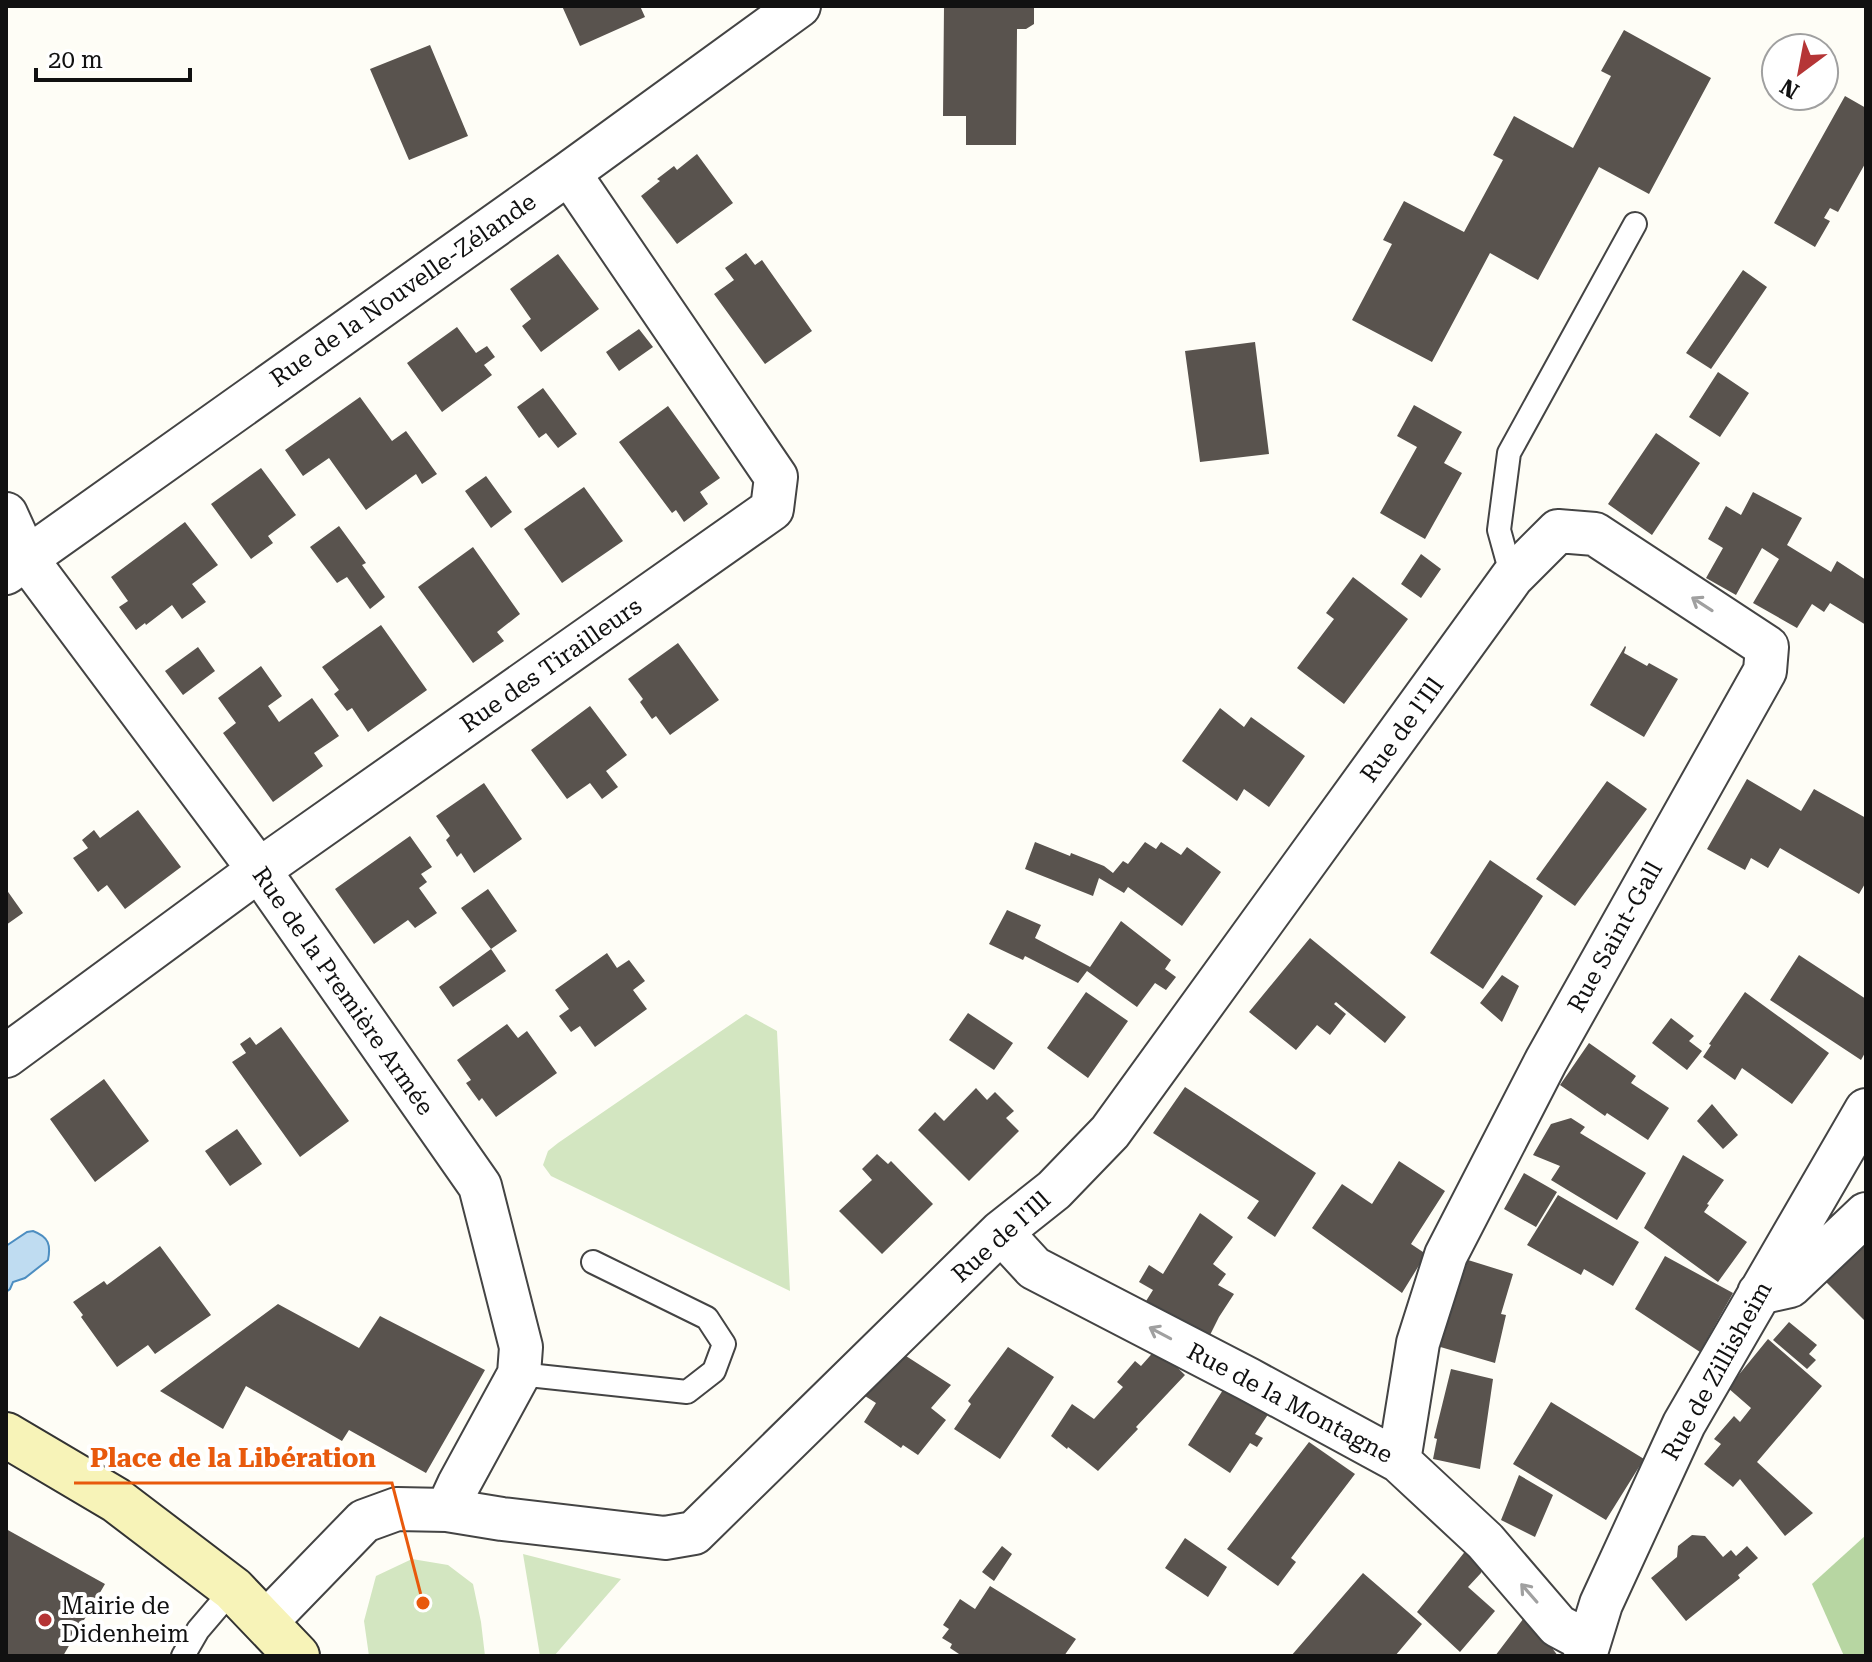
<svg xmlns="http://www.w3.org/2000/svg" width="1872" height="1662" viewBox="0 0 1872 1662" font-family="'Roboto Serif',serif">
<style>
.green{fill:#d3e6c1}
.forest{fill:#b7d6a2}
.water{fill:#bfdcf1;stroke:#4d8ec1;stroke-width:2}
.building{fill:#59534e}
.lines{fill:none;stroke-linecap:round;stroke-linejoin:round}
.lane-casing{stroke:#444;stroke-width:26}
.street-casing{stroke:#444;stroke-width:46}
.secondary-casing{stroke:#333;stroke-width:48}
.lane{stroke:#fff;stroke-width:22}
.street{stroke:#fff;stroke-width:42}
.secondary{stroke:#f7f3b8;stroke-width:44}
.oneway{stroke:#a0a0a0}
.poi-dot{fill:#b53536;stroke:#fff;stroke-width:3}
.labels{text-anchor:middle;stroke-width:8;stroke-linejoin:round;paint-order:stroke}
.street-label{font-size:24px;fill:#111;stroke:#fff}
.poi-label{font-size:24px;fill:#111;stroke:#fff;text-anchor:start}
.leader{fill:none;stroke:#e8590c;stroke-width:3}
.callout-dot{fill:#e8590c;stroke:#fff;stroke-width:3}
.callout-label{font-size:26px;text-anchor:middle;font-weight:bold;fill:#e8590c;stroke:#fff;stroke-width:8;stroke-linejoin:round;paint-order:stroke}
</style>
<rect width="100%" height="100%" fill="#fefdf6"/>
<path class="green" d="M 746,1014 L 777,1031 L 790,1291 L 551,1176 L 543,1165 L 548,1151 L 558,1143 Z
M 523,1554 L 621,1579 L 554,1656 L 540,1656 Z
M 412,1559 L 448,1565 L 473,1584 L 481,1622 L 485,1656 L 369,1656 L 364,1621 L 376,1576 Z"/>
<path class="forest" d="M 1866,1535 L 1866,1656 L 1844,1656 L 1812,1584 Z"/>
<path class="water" d="M 33,1231 C 49,1237 51,1245 48,1260 L 25,1278 L 13,1282 L 10,1289 L 6,1292 L 6,1246 L 27,1232 Z"/>
<path class="building" d="M 562,6 L 640,6 L 645,17 L 580,46 Z
M 944,6 L 1034,6 L 1034,24 L 1026,29 L 1017,29 L 1016,145 L 966,145 L 966,116 L 943,116 Z
M 1624,30 L 1711,78 L 1649,194 L 1599,167 L 1538,280 L 1490,253 L 1432,362 L 1352,320 L 1392,244 L 1383,240 L 1404,201 L 1464,232 L 1503,160 L 1493,155 L 1514,116 L 1573,148 L 1611,76 L 1601,71 Z
M 430,45 L 468,136 L 409,160 L 370,69 Z
M 1845,96 L 1866,108 L 1866,162 L 1838,212 L 1830,208 L 1824,218 L 1830,221 L 1815,247 L 1774,223 Z
M 697,154 L 733,203 L 677,244 L 641,196 L 660,181 L 657,179 L 674,166 L 677,170 Z
M 746,253 L 755,265 L 762,260 L 812,331 L 765,364 L 714,294 L 734,280 L 725,268 Z
M 558,254 L 599,309 L 541,352 L 522,326 L 531,319 L 510,289 Z
M 1743,270 L 1767,287 L 1711,369 L 1686,353 Z
M 457,327 L 476,353 L 487,346 L 495,357 L 484,365 L 492,375 L 442,412 L 407,363 Z
M 639,329 L 653,347 L 619,371 L 606,352 Z
M 1255,342 L 1269,454 L 1200,462 L 1185,351 Z
M 1718,372 L 1749,393 L 1720,437 L 1689,417 Z
M 543,388 L 577,434 L 558,448 L 546,433 L 539,438 L 517,407 Z
M 360,397 L 392,441 L 406,431 L 437,474 L 422,484 L 416,474 L 366,510 L 329,458 L 303,476 L 285,450 Z
M 1414,405 L 1462,432 L 1444,463 L 1462,473 L 1425,539 L 1380,513 L 1417,447 L 1397,436 Z
M 668,406 L 720,478 L 700,492 L 708,504 L 684,522 L 676,510 L 672,513 L 619,442 Z
M 1656,433 L 1700,463 L 1652,535 L 1608,504 Z
M 261,468 L 296,515 L 268,536 L 273,543 L 251,559 L 211,504 Z
M 486,476 L 512,512 L 491,528 L 465,491 Z
M 584,487 L 623,541 L 562,583 L 524,529 Z
M 1753,492 L 1802,518 L 1787,545 L 1831,572 L 1837,561 L 1866,580 L 1866,625 L 1830,603 L 1824,612 L 1812,604 L 1797,628 L 1753,603 L 1779,559 L 1762,548 L 1736,595 L 1706,578 L 1723,548 L 1708,539 L 1726,506 L 1741,515 Z
M 185,522 L 218,565 L 192,584 L 206,602 L 182,619 L 172,605 L 146,625 L 145,623 L 136,630 L 119,607 L 128,601 L 111,577 Z
M 339,526 L 366,563 L 362,565 L 385,597 L 370,609 L 347,577 L 337,583 L 310,547 Z
M 473,547 L 520,614 L 497,632 L 504,641 L 473,663 L 418,587 Z
M 1421,554 L 1441,569 L 1421,598 L 1401,584 Z
M 1353,577 L 1408,619 L 1344,704 L 1297,668 L 1334,619 L 1326,613 Z
M 381,625 L 427,690 L 368,732 L 352,708 L 347,711 L 334,694 L 339,690 L 322,667 Z
M 678,643 L 719,700 L 670,735 L 656,716 L 652,719 L 640,702 L 643,699 L 628,679 Z
M 1625,646 L 1626,647 L 1624,653 L 1647,666 L 1649,663 L 1678,679 L 1644,737 L 1590,705 Z
M 198,647 L 215,671 L 183,695 L 165,671 Z
M 261,666 L 282,696 L 268,706 L 279,722 L 312,698 L 339,736 L 314,753 L 323,766 L 273,802 L 223,733 L 236,723 L 218,698 Z
M 590,706 L 627,755 L 606,771 L 618,787 L 602,799 L 590,783 L 567,799 L 531,750 Z
M 1220,708 L 1244,727 L 1251,717 L 1305,756 L 1269,807 L 1244,789 L 1237,801 L 1182,761 Z
M 1747,779 L 1801,811 L 1814,789 L 1866,818 L 1866,882 L 1859,894 L 1780,848 L 1768,868 L 1751,858 L 1745,870 L 1707,849 Z
M 1607,781 L 1647,809 L 1575,906 L 1536,879 Z
M 484,783 L 522,839 L 474,873 L 461,853 L 457,857 L 446,840 L 450,836 L 436,816 Z
M 138,810 L 181,867 L 125,909 L 107,885 L 98,892 L 73,858 L 88,848 L 82,840 L 94,830 L 100,838 Z
M 410,836 L 432,867 L 421,874 L 427,882 L 419,888 L 437,913 L 415,928 L 408,920 L 374,944 L 335,889 Z
M 1035,842 L 1070,856 L 1071,853 L 1104,866 L 1113,873 L 1123,861 L 1128,864 L 1145,842 L 1156,849 L 1161,842 L 1181,855 L 1187,847 L 1221,872 L 1182,926 L 1128,887 L 1124,893 L 1099,878 L 1093,896 L 1025,869 Z
M 1490,860 L 1543,896 L 1483,989 L 1430,953 Z
M 6,889 L 23,913 L 6,925 Z
M 488,889 L 517,931 L 491,949 L 461,908 Z
M 1007,910 L 1041,925 L 1035,938 L 1090,967 L 1121,921 L 1171,960 L 1165,969 L 1176,977 L 1166,990 L 1155,983 L 1137,1007 L 1087,971 L 1078,983 L 1025,956 L 1023,960 L 989,944 Z
M 1310,938 L 1406,1017 L 1385,1043 L 1336,1002 L 1334,1004 L 1346,1014 L 1330,1035 L 1317,1025 L 1296,1050 L 1249,1012 Z
M 491,949 L 506,971 L 453,1007 L 439,987 Z
M 607,953 L 617,968 L 629,960 L 645,981 L 633,990 L 647,1009 L 595,1047 L 580,1026 L 571,1032 L 559,1016 L 569,1009 L 555,990 Z
M 1799,955 L 1866,999 L 1866,1051 L 1861,1060 L 1770,1000 Z
M 1502,975 L 1519,986 L 1502,1022 L 1480,1003 Z
M 1086,992 L 1128,1021 L 1088,1078 L 1047,1048 Z
M 1745,992 L 1829,1053 L 1792,1104 L 1742,1068 L 1735,1080 L 1703,1057 L 1711,1045 L 1709,1044 Z
M 968,1013 L 1013,1043 L 994,1070 L 949,1040 Z
M 1671,1018 L 1694,1036 L 1689,1041 L 1702,1051 L 1687,1070 L 1652,1043 Z
M 507,1024 L 518,1038 L 527,1031 L 557,1073 L 496,1117 L 482,1098 L 479,1101 L 466,1083 L 471,1080 L 457,1060 Z
M 281,1027 L 349,1121 L 300,1157 L 232,1062 L 246,1053 L 240,1044 L 250,1037 L 256,1045 Z
M 1589,1043 L 1636,1076 L 1631,1083 L 1669,1108 L 1648,1140 L 1607,1113 L 1605,1116 L 1560,1085 Z
M 104,1079 L 149,1141 L 95,1182 L 50,1119 Z
M 1185,1087 L 1316,1173 L 1275,1237 L 1247,1218 L 1259,1201 L 1153,1133 Z
M 976,1088 L 987,1100 L 995,1092 L 1014,1111 L 1006,1118 L 1019,1131 L 969,1181 L 918,1130 L 935,1112 L 944,1121 Z
M 1712,1104 L 1738,1135 L 1723,1149 L 1697,1121 Z
M 1571,1118 L 1585,1127 L 1580,1133 L 1646,1173 L 1617,1220 L 1551,1180 L 1560,1166 L 1533,1155 L 1551,1124 Z
M 237,1129 L 262,1164 L 230,1186 L 205,1151 Z
M 877,1154 L 888,1164 L 891,1161 L 933,1204 L 882,1254 L 839,1211 L 872,1180 L 862,1169 Z
M 1683,1155 L 1724,1180 L 1707,1204 L 1709,1205 L 1704,1212 L 1747,1242 L 1718,1282 L 1644,1228 Z
M 1399,1161 L 1445,1191 L 1411,1244 L 1426,1254 L 1402,1293 L 1312,1228 L 1342,1184 L 1372,1204 Z
M 1524,1173 L 1557,1192 L 1536,1227 L 1504,1209 Z
M 1558,1195 L 1639,1242 L 1613,1286 L 1584,1269 L 1581,1275 L 1527,1245 Z
M 1200,1213 L 1233,1237 L 1213,1264 L 1226,1274 L 1218,1285 L 1234,1294 L 1219,1317 L 1207,1341 L 1141,1309 L 1153,1290 L 1139,1282 L 1149,1265 L 1163,1274 Z
M 1864,1241 L 1866,1243 L 1866,1322 L 1823,1279 Z
M 160,1246 L 211,1315 L 155,1354 L 148,1345 L 117,1367 L 81,1317 L 83,1315 L 73,1302 L 104,1281 L 107,1285 Z
M 1665,1256 L 1733,1293 L 1700,1352 L 1635,1309 Z
M 1468,1260 L 1513,1274 L 1501,1314 L 1506,1315 L 1495,1363 L 1437,1346 L 1452,1298 L 1455,1298 Z
M 278,1304 L 359,1348 L 380,1316 L 485,1370 L 426,1473 L 349,1430 L 342,1441 L 246,1386 L 223,1429 L 160,1391 Z
M 1789,1322 L 1817,1345 L 1809,1354 L 1816,1360 L 1807,1369 L 1773,1340 Z
M 1768,1339 L 1822,1386 L 1757,1462 L 1813,1513 L 1785,1536 L 1740,1479 L 1733,1487 L 1704,1464 L 1721,1444 L 1714,1439 L 1734,1416 L 1740,1422 L 1751,1408 L 1728,1388 Z
M 1008,1347 L 1054,1377 L 1000,1459 L 954,1429 L 971,1404 L 968,1401 Z
M 1157,1348 L 1185,1375 L 1136,1427 L 1138,1429 L 1098,1471 L 1068,1447 L 1067,1449 L 1051,1436 L 1072,1404 L 1094,1419 L 1123,1387 L 1117,1382 L 1135,1361 L 1141,1366 Z
M 906,1356 L 951,1385 L 931,1408 L 946,1420 L 918,1455 L 903,1445 L 901,1448 L 864,1422 L 876,1403 L 865,1396 Z
M 1451,1369 L 1493,1379 L 1480,1469 L 1433,1459 L 1437,1439 L 1434,1438 Z
M 1228,1382 L 1273,1407 L 1255,1434 L 1263,1438 L 1257,1447 L 1250,1443 L 1230,1473 L 1188,1445 Z
M 1551,1402 L 1644,1459 L 1606,1520 L 1513,1464 Z
M 1309,1442 L 1355,1474 L 1291,1558 L 1296,1562 L 1278,1586 L 1227,1549 Z
M 1519,1475 L 1553,1495 L 1535,1537 L 1501,1520 Z
M 6,1529 L 105,1584 L 63,1656 L 6,1656 Z
M 1692,1535 L 1705,1536 L 1723,1557 L 1731,1550 L 1736,1556 L 1747,1546 L 1758,1558 L 1738,1575 L 1740,1578 L 1686,1621 L 1651,1578 L 1677,1557 L 1678,1546 Z
M 1185,1538 L 1227,1567 L 1208,1597 L 1165,1568 Z
M 1002,1546 L 1012,1554 L 994,1581 L 982,1572 Z
M 1467,1549 L 1483,1562 L 1481,1573 L 1468,1587 L 1495,1611 L 1460,1652 L 1417,1612 Z
M 1363,1573 L 1422,1624 L 1395,1656 L 1291,1656 Z
M 990,1586 L 1076,1639 L 1064,1656 L 962,1656 L 950,1648 L 952,1644 L 942,1638 L 949,1629 L 943,1625 L 960,1599 L 975,1609 Z
M 1527,1614 L 1558,1656 L 1495,1656 Z"/>
<g class="lines">
<defs>
<path id="lane" d="M 1512,577 L 1499,530 L 1509,453 L 1635,224
M 519,1374 L 687,1392 L 714,1371 L 724,1344 L 707,1318 L 593,1262
M 183,1656 L 198,1630 L 233,1589"/>
<path id="street" d="M 6,514 L 26,558 L 259,870 L 480,1186 L 521,1347 L 519,1374 L 459,1484 L 447,1510
M 6,573 L 569,173 L 799,6
M 6,1056 L 259,870 L 772,509 L 776,477 L 569,173
M 1001,1232 L 1034,1268 L 1248,1379 L 1399,1461 L 1485,1541 L 1558,1626 L 1588,1642
M 1759,1293 L 1790,1286 L 1866,1214
M 266,1622 L 364,1521 L 397,1509 L 447,1510 L 502,1519 L 665,1538 L 694,1533 L 1001,1232 L 1054,1190 L 1110,1132 L 1512,577 L 1558,531 L 1595,534 L 1767,647 L 1765,671 L 1546,1061 L 1446,1255 L 1418,1343 L 1399,1461
M 1585,1656 L 1601,1604 L 1684,1424 L 1866,1110"/>
<path id="secondary" d="M 6,1435 L 116,1500 L 233,1589 L 297,1656"/>
</defs>
<use href="#lane" class="lane-casing"/>
<use href="#street" class="street-casing"/>
<use href="#secondary" class="secondary-casing"/>
<use href="#lane" class="lane"/>
<use href="#street" class="street"/>
<use href="#secondary" class="secondary"/>
</g>
<defs><path id="oneway-shaft" d="M-6 0H5M1.5-3L5.5 0L1.5 3" fill="none" stroke-width="1.6" stroke-linecap="round" stroke-linejoin="round" transform="scale(2)"/></defs>
<g class="oneway">
<use href="#oneway-shaft" transform="translate(1702 604) rotate(-147)"/>
<use href="#oneway-shaft" transform="translate(1160 1333) rotate(-152)"/>
<use href="#oneway-shaft" transform="translate(1529 1593) rotate(-131)"/>
</g>
<circle class="poi-dot" cx="45" cy="1620" r="8"/>
<g class="labels">
<g class="street-label">
<text transform="translate(403 290) rotate(-35)" y="8">Rue de la Nouvelle-Zélande</text>
<text transform="translate(551 665) rotate(-35)" y="8">Rue des Tirailleurs</text>
<text transform="translate(1402 730) rotate(-54)" y="8">Rue de l'Ill</text>
<text transform="translate(1615 937) rotate(-61)" y="8">Rue Saint-Gall</text>
<text transform="translate(343 991) rotate(55)" y="8">Rue de la Première Armée</text>
<text transform="translate(1001 1237) rotate(-42)" y="8">Rue de l'Ill</text>
<text transform="translate(1717 1371) rotate(-61)" y="8">Rue de Zillisheim</text>
<text transform="translate(1290 1403) rotate(28)" y="8">Rue de la Montagne</text>
</g>
<g class="poi-label">
<text x="61" y="1614">Mairie de<tspan x="61" dy="28">Didenheim</tspan></text>
</g>
</g>
<path class="leader" d="M423 1603L392 1483H74"/>
<circle class="callout-dot" cx="423" cy="1603" r="8"/>
<g class="callout-label">
<text x="233" y="1467">Place de la Libération</text>
</g>
<rect width="1872" height="1662" fill="none" stroke="#111111" stroke-width="16"/>
<g transform="translate(1800 72) rotate(212)"><circle r="38" fill="#ffffff" stroke="#a0a0a0" stroke-width="2"/>
<path d="M0-6L14 30L0 20L-14 30Z" fill="#b53536"/>
<text y="-12" font-size="22" font-weight="bold" text-anchor="middle" fill="#111111">N</text>
</g>
<path d="M36 68v12h154v-12" fill="none" stroke="#111111" stroke-width="4"/>
<text x="48" y="68" font-size="24" fill="#111111" stroke="#ffffff" stroke-width="6" paint-order="stroke">20 m</text>
</svg>
